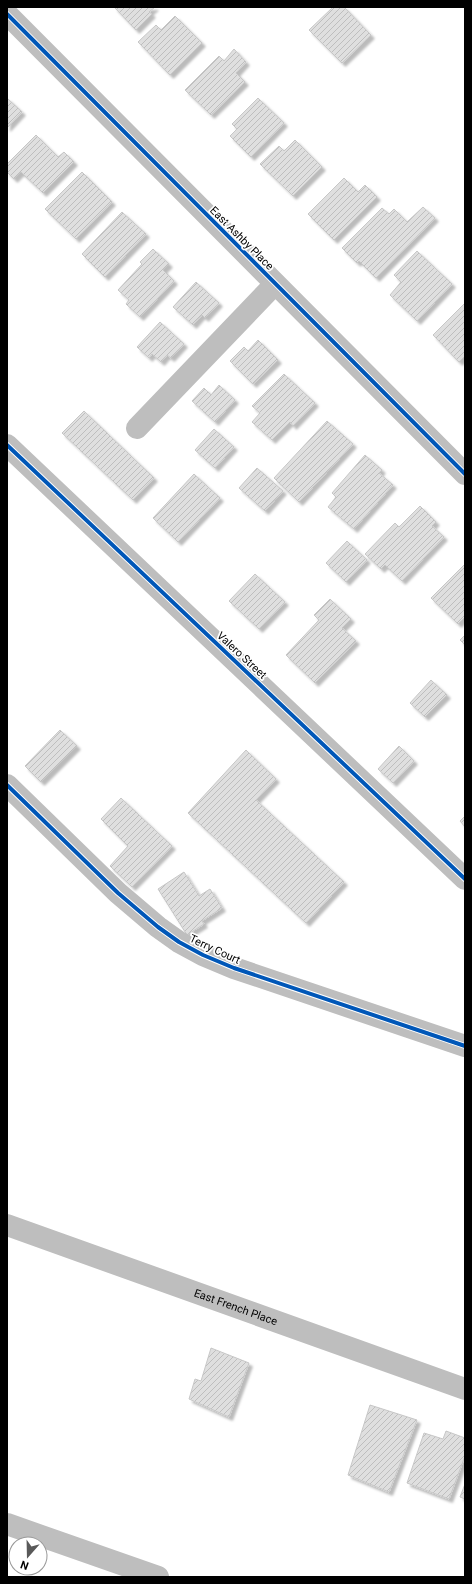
<svg xmlns="http://www.w3.org/2000/svg" width="472" height="1584" viewBox="0 0 472 1584" font-family="Roboto,sans-serif">
<style>
.building{fill:url(#building-hatch);stroke:#c7c7c7;filter:url(#shadow)}
.lines{fill:none;stroke-linecap:round;stroke-linejoin:round}
.minor{stroke:#bebebe;stroke-width:22}
.cycleway-casing{stroke:#fff;stroke-width:6}
.cycleway{stroke:#0057b8;stroke-width:4}
.labels{text-anchor:middle;stroke-width:3.5;stroke-linejoin:round;paint-order:stroke}
.street-label{font-size:11px;fill:#000;stroke:#fff}
</style>
<defs>
<pattern id="building-hatch" width="6" height="6" patternUnits="userSpaceOnUse"><rect width="6" height="6" fill="#dfdfdf"/><path d="M-1 1l2-2M0 6l6-6M5 7l2-2" fill="none" stroke="#bebebe"/></pattern>
<filter id="shadow"><feDropShadow dx="3.5" dy="3.5" stdDeviation="1" flood-color="#0004"/></filter>
</defs>
<rect width="100%" height="100%" fill="#fff"/>
<path class="building" d="M 114,7 L 155,7 L 149,12 L 152,14 L 136,30 Z
M 333,7 L 344,7 L 371,35 L 342,63 L 309,30 Z
M 175,16 L 202,43 L 170,75 L 138,42 L 156,25 L 161,30 Z
M 234,49 L 246,62 L 236,73 L 245,82 L 211,115 L 185,90 L 219,56 L 224,61 Z
M 7,98 L 22,112 L 7,128 Z
M 258,98 L 284,123 L 251,157 L 230,136 L 237,129 L 232,124 Z
M 36,135 L 58,157 L 64,152 L 74,162 L 43,193 L 21,172 L 14,179 L 7,172 L 7,164 Z
M 295,140 L 322,167 L 293,196 L 260,164 L 279,146 L 284,151 Z
M 82,172 L 112,202 L 76,239 L 45,209 Z
M 344,178 L 358,192 L 365,185 L 377,197 L 334,240 L 308,214 Z
M 423,207 L 435,218 L 376,278 L 359,261 L 357,263 L 342,248 L 382,208 L 389,214 L 394,209 L 407,222 Z
M 122,212 L 146,234 L 105,277 L 82,254 Z
M 153,249 L 169,264 L 163,270 L 174,281 L 140,317 L 126,304 L 129,300 L 118,290 L 142,264 L 140,262 Z
M 417,251 L 452,284 L 417,321 L 390,295 L 401,282 L 394,275 Z
M 196,282 L 219,303 L 205,318 L 202,315 L 193,325 L 173,307 Z
M 465,303 L 465,356 L 459,362 L 433,335 Z
M 160,322 L 184,344 L 171,358 L 167,355 L 161,362 L 152,354 L 149,358 L 137,347 Z
M 258,340 L 278,360 L 253,384 L 230,361 L 244,347 L 248,351 Z
M 284,374 L 315,403 L 293,426 L 290,422 L 272,440 L 252,422 L 260,413 L 252,406 Z
M 219,385 L 235,400 L 215,422 L 192,401 L 204,388 L 211,395 Z
M 84,411 L 154,478 L 133,500 L 62,433 Z
M 327,421 L 353,444 L 299,502 L 274,478 Z
M 214,429 L 234,447 L 215,468 L 195,450 Z
M 365,455 L 382,470 L 379,473 L 393,485 L 354,529 L 328,507 L 336,497 L 332,493 Z
M 257,468 L 283,491 L 265,511 L 239,488 Z
M 194,474 L 220,498 L 178,542 L 153,518 Z
M 420,506 L 436,522 L 432,526 L 444,537 L 402,581 L 385,565 L 381,569 L 365,554 L 395,523 L 399,527 Z
M 347,541 L 367,560 L 346,582 L 326,563 Z
M 465,564 L 465,617 L 458,624 L 431,598 Z
M 255,574 L 285,602 L 259,629 L 229,601 Z
M 330,599 L 351,619 L 342,628 L 356,641 L 315,683 L 286,655 L 319,620 L 314,615 Z
M 465,635 L 465,645 L 460,640 Z
M 431,680 L 447,695 L 425,717 L 410,703 Z
M 60,730 L 77,746 L 41,782 L 25,766 Z
M 399,746 L 414,761 L 393,783 L 378,769 Z
M 246,750 L 276,779 L 256,800 L 344,882 L 306,923 L 188,813 Z
M 121,798 L 172,846 L 132,887 L 110,866 L 128,846 L 101,819 Z
M 465,816 L 465,827 L 460,821 Z
M 184,872 L 199,896 L 210,889 L 222,908 L 202,921 L 204,924 L 187,935 L 158,889 Z
M 211,1348 L 249,1363 L 229,1417 L 189,1399 L 195,1379 L 201,1381 Z
M 370,1405 L 417,1420 L 389,1492 L 348,1475 Z
M 446,1431 L 465,1438 L 465,1456 L 449,1499 L 407,1483 L 424,1433 L 443,1439 Z
M 465,1484 L 465,1499 L 460,1497 Z"/>
<g class="lines">
<g class="minor">
<path d="M 7,14 L 465,474"/>
<path d="M 137,428 L 275,284"/>
<path d="M 7,445 L 465,879"/>
<path d="M 7,785 L 118,893 L 158,927 L 179,942 L 203,955 L 234,968 L 465,1046"/>
<path id="s1" d="M 7,1225 L 465,1389"/>
<path d="M 7,1524 L 158,1577"/>
</g>
<defs>
<path id="cycleway" d="M 7,14 L 465,474
M 7,445 L 465,879
M 7,785 L 118,893 L 158,927 L 179,942 L 203,955 L 234,968 L 465,1046"/>
</defs>
<use href="#cycleway" class="cycleway-casing"/>
<use href="#cycleway" class="cycleway"/>
</g>
<g class="labels">
<g class="street-label">
<text transform="translate(242 238) rotate(45)" y="4">East Ashby Place</text>
<text transform="translate(242 655) rotate(43)" y="4">Valero Street</text>
<text transform="translate(215 949) rotate(25)" y="4">Terry Court</text>
<text dy="4" stroke="none"><textPath href="#s1" startOffset="243">East French Place</textPath></text>
</g>
</g>
<rect width="472" height="1584" fill="none" stroke="#000000" stroke-width="16"/>
<g transform="translate(28 1556) rotate(200)"><circle r="19" fill="#ffffff" stroke="#999999"/>
<path d="M0-3L7 15L0 10L-7 15Z" fill="#595959"/>
<text y="-6" font-size="11" font-weight="bold" text-anchor="middle" fill="#000000">N</text>
</g>
</svg>
